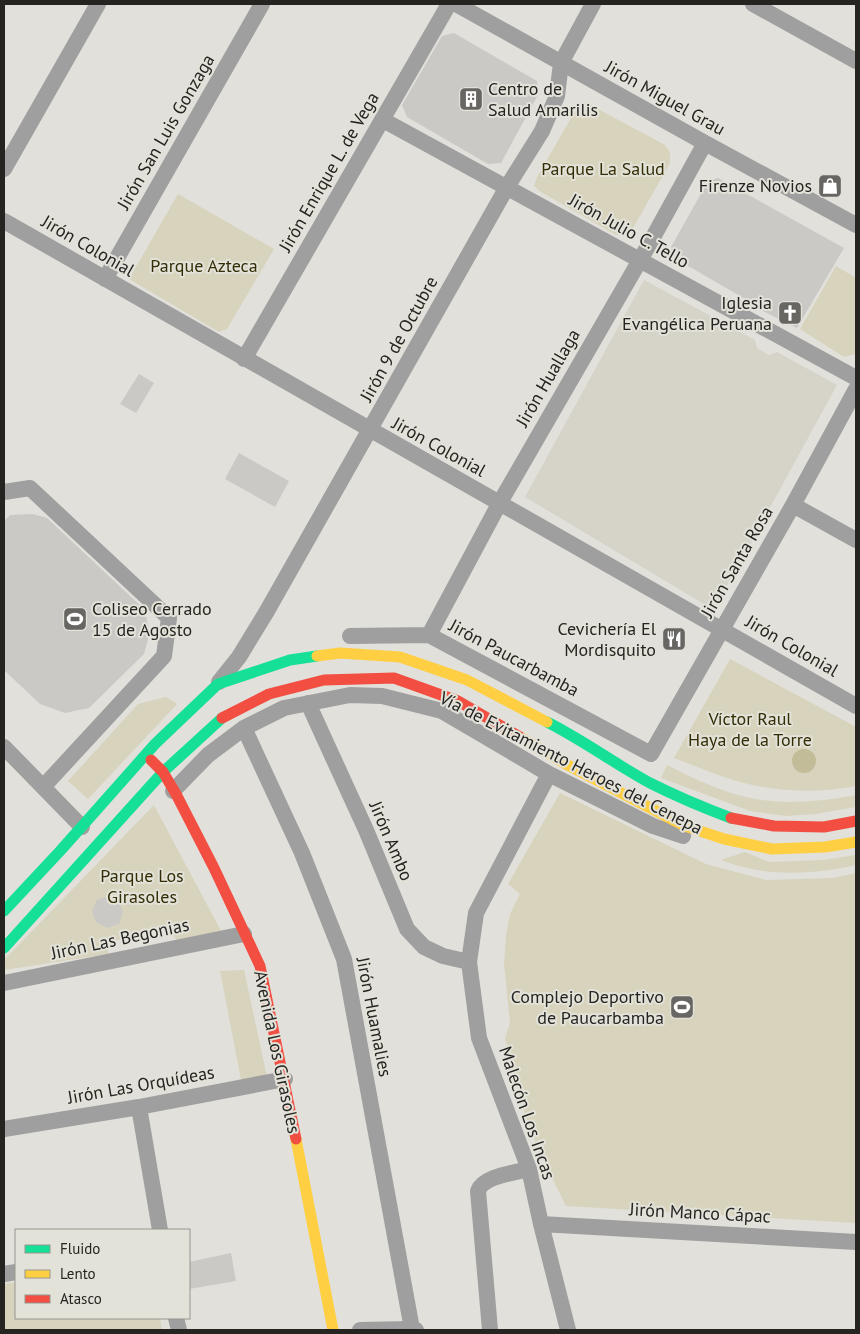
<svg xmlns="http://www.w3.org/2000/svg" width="860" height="1334" viewBox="0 0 860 1334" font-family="'PT Sans',sans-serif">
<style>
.built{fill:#d6d3c8}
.green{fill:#d7d3bc}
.water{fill:#c2bc99}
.building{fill:#cac9c5}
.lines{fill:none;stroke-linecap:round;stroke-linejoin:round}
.street{stroke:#a09f9f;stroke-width:16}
.fast{stroke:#16e098;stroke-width:11}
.slow{stroke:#ffcf43;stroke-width:11}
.jam{stroke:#f24e42;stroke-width:11}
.labels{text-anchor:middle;stroke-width:4;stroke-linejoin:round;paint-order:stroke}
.poi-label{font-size:18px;fill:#252421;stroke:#e3e2d9;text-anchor:end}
.street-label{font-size:18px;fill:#252421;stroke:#e3e2d9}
.park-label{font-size:18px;fill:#332c04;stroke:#e3e2d9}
</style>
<rect width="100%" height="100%" fill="#e1e0db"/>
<path class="built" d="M 644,280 L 755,340 L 757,348 L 769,355 L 777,352 L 837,385 L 714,610 L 525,497 Z"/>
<path class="green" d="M 585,102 L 665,145 L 670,152 L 670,163 L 632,230 L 625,235 L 616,235 L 541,192 L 534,186 L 537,177 L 578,106 Z
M 178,194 L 274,249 L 227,329 L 219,332 L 129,279 Z
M 836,266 L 856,278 L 856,354 L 844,357 L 800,329 Z
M 730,659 L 856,727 L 856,786 C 821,793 783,792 748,784 C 723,778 698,767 674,758 Z
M 166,697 L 177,704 L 88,799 L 68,781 L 138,704 Z
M 667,765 C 691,777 715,789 742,796 C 778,806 819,802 856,795 L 856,807 L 815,814 L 786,816 L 750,811 L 661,778 Z
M 560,793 L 706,864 L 766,880 L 833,878 L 856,873 L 856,1223 L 566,1206 L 538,1149 L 524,1112 L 505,1038 L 510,1023 L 504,964 L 506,935 L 510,914 L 520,894 L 508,884 Z
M 154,805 L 221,931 L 178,941 L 168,930 L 108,942 L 108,954 L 4,970 L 4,960 Z
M 745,852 L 769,862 L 823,860 L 856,855 L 856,865 C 813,875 763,877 721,860 Z
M 244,970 L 267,1077 L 241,1080 L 220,971 Z
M 16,1282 L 16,1318 L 160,1318 L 162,1330 L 4,1330 L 4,1284 Z"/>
<path class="water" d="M792 761a12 12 0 1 1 24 0a12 12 0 1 1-24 0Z"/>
<path class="building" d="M 454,33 L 537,81 L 539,93 L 501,163 L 488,164 L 407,117 L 402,105 L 442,36 Z
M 718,178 L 844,248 L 797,328 L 753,306 L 754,304 L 676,259 L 671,247 L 708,181 Z
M 139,374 L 154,383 L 136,413 L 120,404 Z
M 239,453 L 289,481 L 275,507 L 225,479 Z
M 33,514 L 47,518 L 144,609 L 150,632 L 144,654 L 89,708 L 65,713 L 40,704 L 4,670 L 4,521 L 10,515 Z
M 109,896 L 119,902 L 123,912 L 119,924 L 107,928 L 96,922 L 92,911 L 97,900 Z
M 231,1253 L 236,1281 L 189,1289 L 189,1262 Z"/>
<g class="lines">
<path class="street" d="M 456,4 L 705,143 L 856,225
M 753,4 L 856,61
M 383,120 L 856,378
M 4,169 L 98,4
M 4,221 L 856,706
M 105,279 L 262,4
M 244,359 L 449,4
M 4,492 L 30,488 L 169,618 L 164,656 L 43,787
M 793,505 L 856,540
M 429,635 L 499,504 L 651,241 L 705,143
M 350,636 L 429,635 L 651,754 L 793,505 L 856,389
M 219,682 L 239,657 L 267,611 L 507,187 L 542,131 L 557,96 L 561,63 L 593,4
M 308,703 L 366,830 L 407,929 L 424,947 L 443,956 L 469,962
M 244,728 L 302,853 L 344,959 L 412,1329
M 4,747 L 82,827
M 549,774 L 476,913 L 469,962 L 479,1038 L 529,1169 L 541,1224 L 568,1330
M 173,791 L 208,755 L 244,728 L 284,708 L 350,695 L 382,696 L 442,711 L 549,774 L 653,826 L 683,836
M 4,983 L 244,934
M 139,1107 L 160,1230
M 4,1129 L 139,1107 L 285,1079
M 541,1224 L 856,1242
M 4,1274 L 16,1272
M 176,1318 L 179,1330
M 360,1330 L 412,1329 L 416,1330
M 490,1330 L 478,1191 C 483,1176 514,1173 529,1169"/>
<path class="fast" d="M 547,722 C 583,740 615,764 650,783 C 676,796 704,808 731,818
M 4,911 L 61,850 L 155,744 L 218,684 L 290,660 L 317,656
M 4,948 L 163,772 L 222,718"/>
<path class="slow" d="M 317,656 L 340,653 L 400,657 L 467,680 L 547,722
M 520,737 L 564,763 L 685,826 L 724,839 L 772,849 L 825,847 L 856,842
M 296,1139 L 333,1330"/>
<path class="jam" d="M 222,718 L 269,694 L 324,680 L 394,678 L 458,701 L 520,737
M 151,760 L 163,772 L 176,794 L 214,868 L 260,966 L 296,1139
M 731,818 L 774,826 L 824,827 L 856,821"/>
</g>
<defs>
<symbol id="building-square" viewBox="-11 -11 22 22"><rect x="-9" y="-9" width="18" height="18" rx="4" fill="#676662" stroke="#e3e2d9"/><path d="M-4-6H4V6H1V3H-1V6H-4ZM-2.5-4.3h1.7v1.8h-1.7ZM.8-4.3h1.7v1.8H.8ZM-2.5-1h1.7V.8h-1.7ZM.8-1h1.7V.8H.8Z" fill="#fff"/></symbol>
<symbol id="shop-square" viewBox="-11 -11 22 22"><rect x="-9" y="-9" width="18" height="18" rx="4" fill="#676662" stroke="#e3e2d9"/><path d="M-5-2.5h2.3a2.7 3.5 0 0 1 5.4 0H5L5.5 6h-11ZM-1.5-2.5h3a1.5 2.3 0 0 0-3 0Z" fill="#fff"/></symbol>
<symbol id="church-square" viewBox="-11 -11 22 22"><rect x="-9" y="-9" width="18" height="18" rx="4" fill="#676662" stroke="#e3e2d9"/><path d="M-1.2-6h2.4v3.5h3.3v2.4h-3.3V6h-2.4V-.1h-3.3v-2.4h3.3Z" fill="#fff"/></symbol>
<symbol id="stadium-square" viewBox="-11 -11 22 22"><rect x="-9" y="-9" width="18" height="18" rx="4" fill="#676662" stroke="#e3e2d9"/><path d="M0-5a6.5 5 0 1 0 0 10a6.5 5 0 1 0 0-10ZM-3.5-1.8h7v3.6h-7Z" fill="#fff"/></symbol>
<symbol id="restaurant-square" viewBox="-11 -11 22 22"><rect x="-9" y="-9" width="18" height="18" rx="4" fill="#676662" stroke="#e3e2d9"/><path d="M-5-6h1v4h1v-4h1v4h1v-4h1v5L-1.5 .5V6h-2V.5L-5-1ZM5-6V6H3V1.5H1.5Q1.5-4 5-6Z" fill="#fff"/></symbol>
</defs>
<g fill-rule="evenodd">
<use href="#building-square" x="457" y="85" width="28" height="28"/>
<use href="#shop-square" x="816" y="172" width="28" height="28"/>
<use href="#church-square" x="776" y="299" width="28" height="28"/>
<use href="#stadium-square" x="61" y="605" width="28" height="28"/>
<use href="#restaurant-square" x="660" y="625" width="28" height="28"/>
<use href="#stadium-square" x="668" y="993" width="28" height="28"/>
</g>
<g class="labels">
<g class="poi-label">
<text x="488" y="95" text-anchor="start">Centro de<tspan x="488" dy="21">Salud Amarilis</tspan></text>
<text x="812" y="192">Firenze Novios</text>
<text x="772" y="309">Iglesia<tspan x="772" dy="21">Evangélica Peruana</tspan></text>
<text x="92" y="615" text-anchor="start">Coliseo Cerrado<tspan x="92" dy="21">15 de Agosto</tspan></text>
<text x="656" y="635">Cevichería El<tspan x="656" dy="21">Mordisquito</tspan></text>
<text x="664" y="1003">Complejo Deportivo<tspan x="664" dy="21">de Paucarbamba</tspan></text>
</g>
<g class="street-label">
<text transform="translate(665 98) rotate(29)" y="6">Jirón Miguel Grau</text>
<text transform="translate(166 132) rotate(-60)" y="6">Jirón San Luis Gonzaga</text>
<text transform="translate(329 172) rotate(-60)" y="6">Jirón Enrique L. de Vega</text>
<text transform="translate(629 231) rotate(29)" y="6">Jirón Julio C. Tello</text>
<text transform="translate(88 246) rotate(30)" y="6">Jirón Colonial</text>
<text transform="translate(399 339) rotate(-61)" y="6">Jirón 9 de Octubre</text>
<text transform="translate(548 378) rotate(-60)" y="6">Jirón Huallaga</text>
<text transform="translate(439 447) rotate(29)" y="6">Jirón Colonial</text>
<text transform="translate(737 562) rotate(-60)" y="6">Jirón Santa Rosa</text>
<text transform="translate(792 646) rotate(30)" y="6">Jirón Colonial</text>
<text transform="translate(514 658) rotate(28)" y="6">Jirón Paucarbamba</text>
<text transform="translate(571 763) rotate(27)" y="6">Vía de Evitamiento Heroes del Cenepa</text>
<text transform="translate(391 841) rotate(67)" y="6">Jirón Ambo</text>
<text transform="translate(120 939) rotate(-12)" y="6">Jirón Las Begonias</text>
<text transform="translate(374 1017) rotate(79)" y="6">Jirón Huamalies</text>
<text transform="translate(277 1052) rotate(78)" y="6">Avenida Los Girasoles</text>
<text transform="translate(141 1085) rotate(-10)" y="6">Jirón Las Orquídeas</text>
<text transform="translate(527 1113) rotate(71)" y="6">Malecón Los Incas</text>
<text transform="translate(700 1213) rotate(3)" y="6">Jirón Manco Cápac</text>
</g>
<g class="park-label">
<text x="603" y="175">Parque La Salud</text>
<text x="204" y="272">Parque Azteca</text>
<text x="750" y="725">Víctor Raul<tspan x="750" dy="21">Haya de la Torre</tspan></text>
<text x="142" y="882">Parque Los<tspan x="142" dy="21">Girasoles</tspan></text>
</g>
</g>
<rect width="860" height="1334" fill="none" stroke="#252421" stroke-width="10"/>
<rect x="15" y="1229" width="175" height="90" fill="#e3e2d9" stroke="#97968f"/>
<rect x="25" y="1245" width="25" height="8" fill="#16e098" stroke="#97968f"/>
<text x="60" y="1254" font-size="15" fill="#252421">Fluido</text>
<rect x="25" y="1270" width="25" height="8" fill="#ffcf43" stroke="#97968f"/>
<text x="60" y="1279" font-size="15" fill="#252421">Lento</text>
<rect x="25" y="1295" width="25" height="8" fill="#f24e42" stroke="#97968f"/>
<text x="60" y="1304" font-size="15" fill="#252421">Atasco</text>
</svg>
